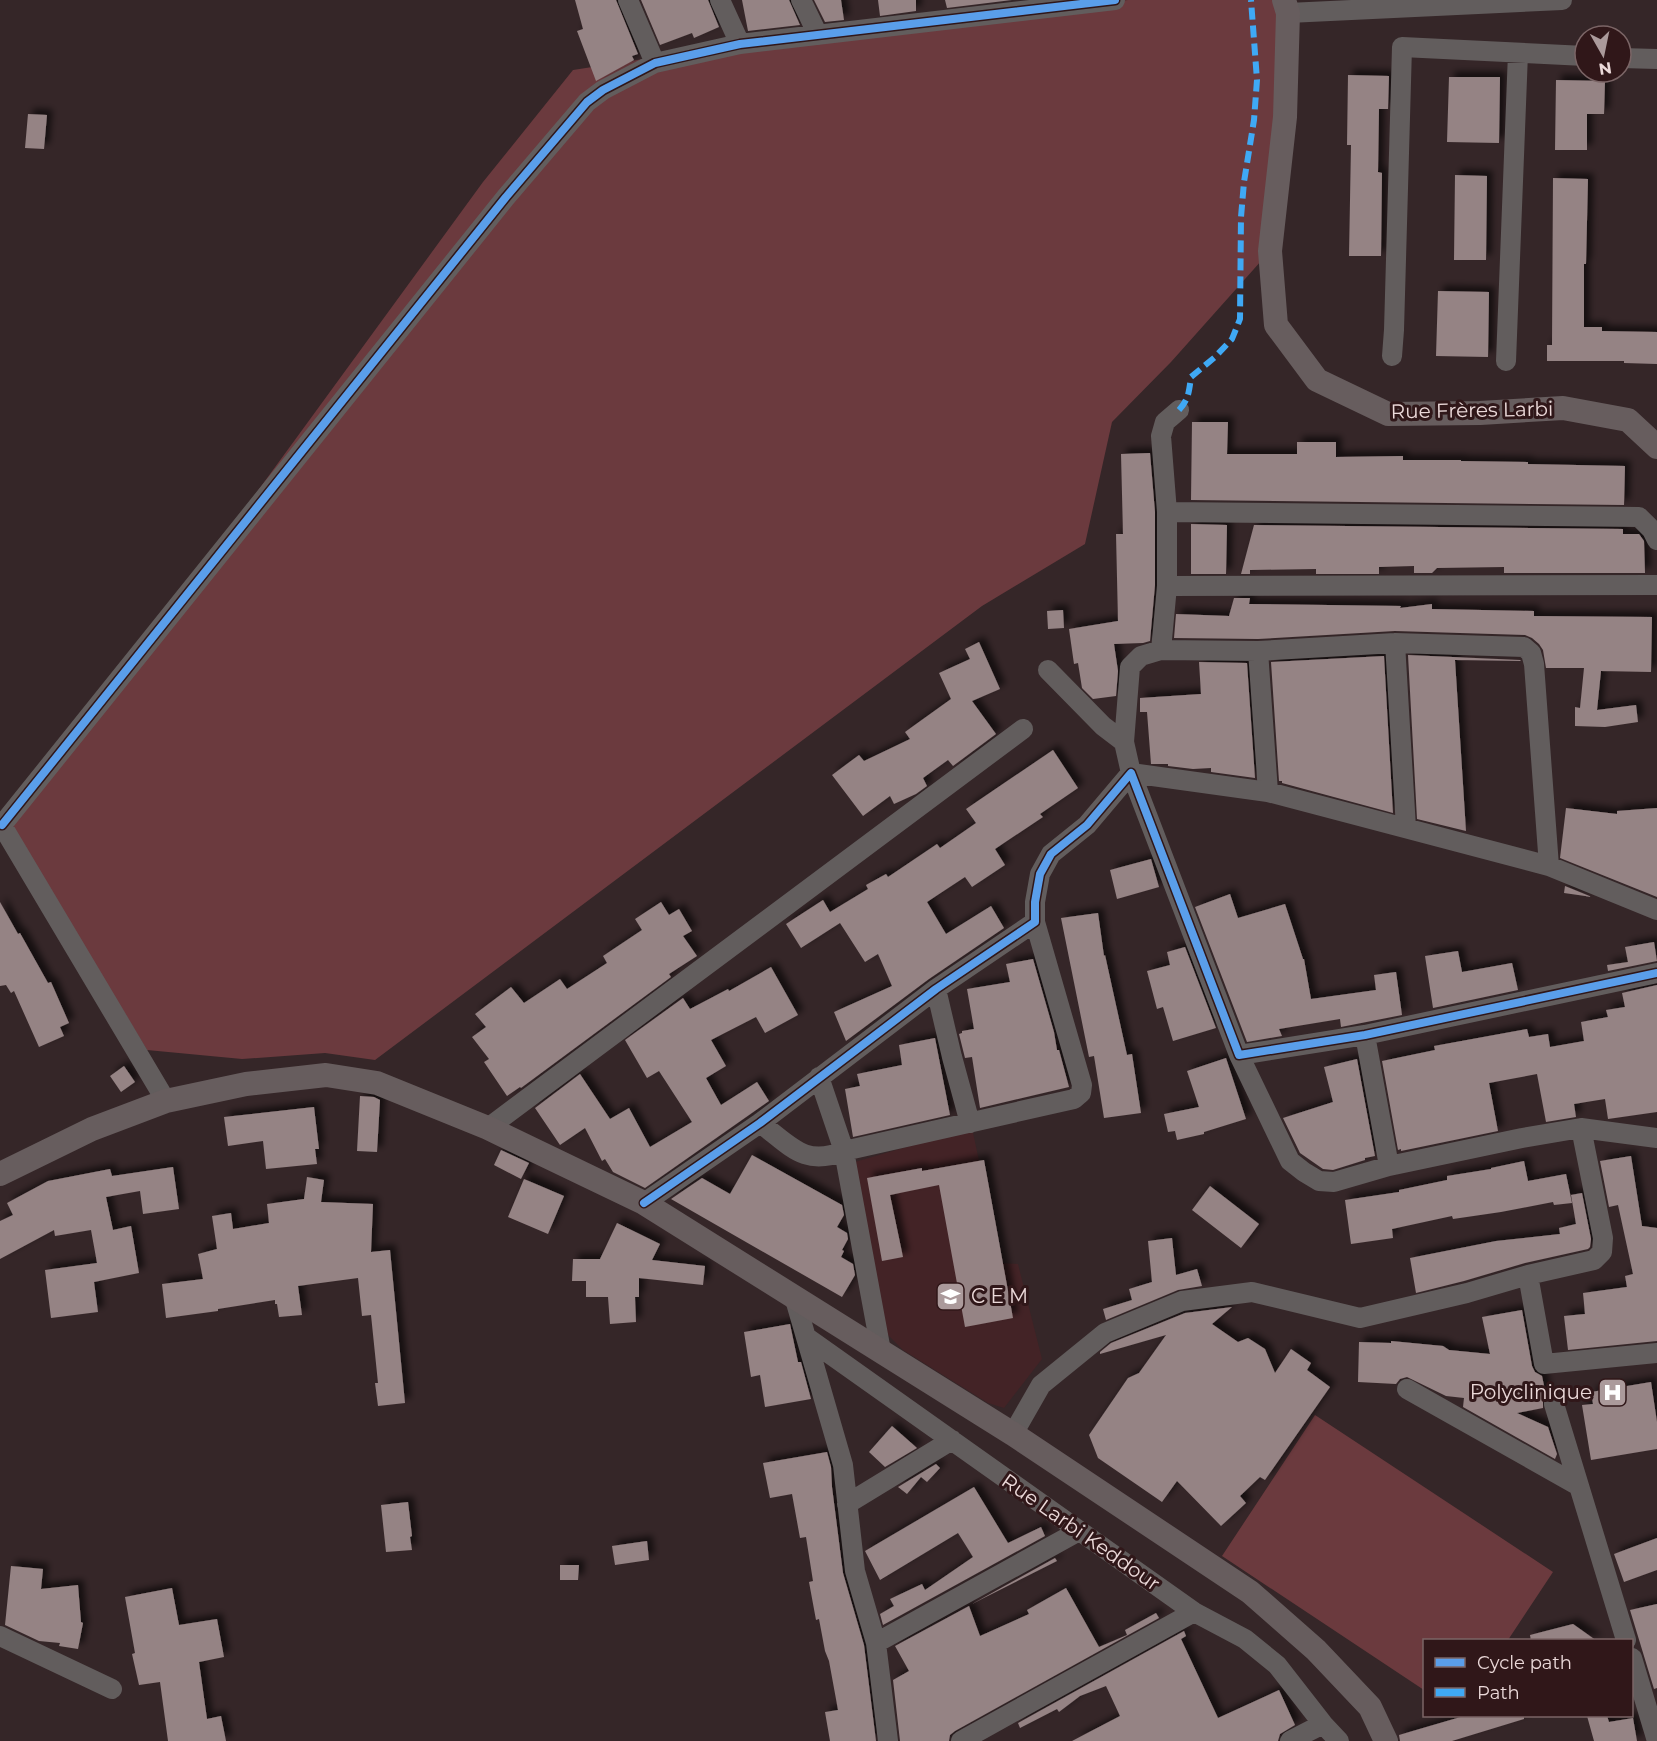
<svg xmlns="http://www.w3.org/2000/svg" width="1657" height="1741" viewBox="0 0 1657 1741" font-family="Montserrat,sans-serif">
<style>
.built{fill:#432326}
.green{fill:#6b3a3e}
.building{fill:#958384;filter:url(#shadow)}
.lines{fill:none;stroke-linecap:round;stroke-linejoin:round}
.minor{stroke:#625d5d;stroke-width:20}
.major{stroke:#675d5e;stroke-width:24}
.quiet{stroke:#3fa9f5;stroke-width:6;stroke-dasharray:12 6;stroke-linecap:butt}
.cycleway-casing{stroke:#301719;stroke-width:11}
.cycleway{stroke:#5a9eea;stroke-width:8}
.labels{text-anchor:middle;stroke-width:6;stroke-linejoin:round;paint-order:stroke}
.street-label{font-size:20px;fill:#ebd9d9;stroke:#301719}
.poi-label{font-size:20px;fill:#ebd9d9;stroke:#301719;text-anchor:start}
</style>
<defs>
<filter id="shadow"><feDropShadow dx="5.5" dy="-5.5" stdDeviation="3" flood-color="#0009"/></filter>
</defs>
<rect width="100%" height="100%" fill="#352628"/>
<path class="built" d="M 972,1128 L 1001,1263 L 1018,1264 L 1042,1359 L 1004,1408 L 988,1403 L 903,1350 L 882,1329 L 841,1166 Z"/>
<path class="green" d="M 1128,0 L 1284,0 L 1270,251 L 1171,362 L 1112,422 L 1085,544 L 982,606 L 375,1060 L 325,1053 L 242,1059 L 147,1050 L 12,828 L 483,182 L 573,70 L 740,44 Z
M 1315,1415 L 1553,1572 L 1508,1640 L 1424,1640 L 1424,1690 L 1222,1556 Z"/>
<path class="building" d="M 575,0 L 616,0 L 638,54 L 632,56 L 634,60 L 596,81 L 577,31 L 583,29 Z
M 641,0 L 708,0 L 719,27 L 694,38 L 692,33 L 660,45 Z
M 742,0 L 789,0 L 800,25 L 748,31 Z
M 814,0 L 841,0 L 844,20 L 825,22 Z
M 878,0 L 916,0 L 916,11 L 880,16 Z
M 945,0 L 1012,0 L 947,8 Z
M 1348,75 L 1389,76 L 1388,109 L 1379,109 L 1378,172 L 1382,173 L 1381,256 L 1349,256 L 1351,145 L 1347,145 Z
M 1449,77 L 1500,77 L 1499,143 L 1447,142 Z
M 1556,80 L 1605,81 L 1604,114 L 1587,114 L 1587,150 L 1555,150 Z
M 28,114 L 47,115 L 44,149 L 25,148 Z
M 1455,175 L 1487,176 L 1486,260 L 1454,260 Z
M 1553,178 L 1588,179 L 1586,264 L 1584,264 L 1584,327 L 1602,327 L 1602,331 L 1657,332 L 1657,364 L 1624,363 L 1624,361 L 1547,361 L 1547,345 L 1552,345 Z
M 1438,291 L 1489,292 L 1488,357 L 1436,356 Z
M 1192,422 L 1228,422 L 1227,454 L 1297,454 L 1297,442 L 1336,442 L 1336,457 L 1403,456 L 1403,460 L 1461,460 L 1461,461 L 1528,462 L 1528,464 L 1625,466 L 1624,505 L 1191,500 Z
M 1150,453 L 1155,512 L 1155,585 L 1150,641 L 1143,643 L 1114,644 L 1118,671 L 1116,696 L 1093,699 L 1082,688 L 1078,663 L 1074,664 L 1069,629 L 1118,621 L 1116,534 L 1123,534 L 1121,454 Z
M 1191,524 L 1227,525 L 1226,574 L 1191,574 Z
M 1254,525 L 1623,529 L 1623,534 L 1639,534 L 1644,541 L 1645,573 L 1504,573 L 1504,567 L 1437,568 L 1432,573 L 1414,573 L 1414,566 L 1379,567 L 1379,574 L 1316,574 L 1316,569 L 1250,570 L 1250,574 L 1241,574 Z
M 1234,598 L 1250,598 L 1249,604 L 1401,606 L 1400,608 L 1432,604 L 1432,609 L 1534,611 L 1534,616 L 1652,617 L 1651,672 L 1601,671 L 1597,710 L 1636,705 L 1638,722 L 1605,727 L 1575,726 L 1575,707 L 1580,708 L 1584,668 L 1546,668 L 1543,650 L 1539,644 L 1532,638 L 1525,635 L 1395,631 L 1258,639 L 1174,638 L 1176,614 L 1229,616 Z
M 1063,610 L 1064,628 L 1048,629 L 1047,611 Z
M 979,642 L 1000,689 L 972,701 L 996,734 L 953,766 L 948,760 L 923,778 L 927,786 L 916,794 L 894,804 L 890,796 L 863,816 L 832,775 L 859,755 L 864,761 L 910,739 L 905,732 L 951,699 L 939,673 L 970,659 L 965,649 Z
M 1408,655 L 1520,660 L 1521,661 L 1455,660 L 1466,831 L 1417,819 Z
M 1384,656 L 1393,813 L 1282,783 L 1282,781 L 1279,781 L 1271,662 Z
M 1199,662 L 1247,663 L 1255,778 L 1211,772 L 1211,768 L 1193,769 L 1168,766 L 1168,764 L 1151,764 L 1147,712 L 1140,712 L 1140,698 L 1201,694 Z
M 1053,750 L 1078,788 L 1040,814 L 1043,817 L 995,849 L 1005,865 L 972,887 L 965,877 L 927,902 L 946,934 L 991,906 L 1004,928 L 929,979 L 846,1041 L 834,1012 L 892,986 L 878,954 L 865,962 L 840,923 L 801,948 L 786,924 L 823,900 L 830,912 L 868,889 L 866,885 L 886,874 L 888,877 L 937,844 L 940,848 L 976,823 L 966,809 Z
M 1566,808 L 1617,814 L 1617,811 L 1657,808 L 1657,897 L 1560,858 Z
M 1151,859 L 1159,887 L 1117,899 L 1110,870 Z
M 1565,886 L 1592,897 L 1564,893 Z
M 1230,894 L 1238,918 L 1285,904 L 1303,959 L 1304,959 L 1311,999 L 1376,990 L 1374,975 L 1396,972 L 1402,1015 L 1341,1027 L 1340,1019 L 1279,1029 L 1282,1036 L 1247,1042 L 1195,907 Z
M 0,902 L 18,934 L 20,933 L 48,983 L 51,982 L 69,1023 L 60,1027 L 64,1036 L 39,1047 L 14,991 L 11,993 L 6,985 L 0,986 Z
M 661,902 L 669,915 L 679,909 L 692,931 L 683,936 L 697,956 L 669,974 L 671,977 L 521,1088 L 520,1087 L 507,1096 L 484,1062 L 489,1059 L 472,1037 L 486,1027 L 475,1014 L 511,987 L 524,1003 L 560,979 L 567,989 L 607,963 L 603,956 L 642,930 L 635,919 Z
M 1098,913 L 1104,956 L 1105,955 L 1127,1055 L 1132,1054 L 1141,1113 L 1104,1118 L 1094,1056 L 1089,1057 L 1061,918 Z
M 1654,942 L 1657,961 L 1608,971 L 1607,965 L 1628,962 L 1625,947 Z
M 1185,947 L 1216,1028 L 1173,1041 L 1163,1007 L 1157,1009 L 1147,971 L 1170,965 L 1167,952 Z
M 1458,951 L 1462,972 L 1512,963 L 1518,990 L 1433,1008 L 1425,956 Z
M 1033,959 L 1054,1032 L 1057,1050 L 1059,1050 L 1069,1087 L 980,1108 L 972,1057 L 965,1058 L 959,1034 L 962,1033 L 962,1031 L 974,1029 L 967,989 L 1010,982 L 1006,964 Z
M 771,967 L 798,1015 L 765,1033 L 756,1017 L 711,1040 L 726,1066 L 706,1078 L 721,1105 L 757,1082 L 769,1101 L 645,1188 L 613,1172 L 605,1159 L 602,1161 L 585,1128 L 560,1145 L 535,1108 L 580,1074 L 610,1119 L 629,1108 L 650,1147 L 692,1122 L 659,1071 L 647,1078 L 625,1040 L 683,998 L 690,1009 L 728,989 L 729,991 Z
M 1657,985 L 1657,1112 L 1608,1119 L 1605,1099 L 1574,1104 L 1576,1117 L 1546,1122 L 1537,1074 L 1489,1083 L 1498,1131 L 1401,1151 L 1401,1149 L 1398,1150 L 1382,1061 L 1435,1050 L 1434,1046 L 1527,1029 L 1529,1037 L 1548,1034 L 1550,1047 L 1584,1041 L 1581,1022 L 1608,1017 L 1606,1010 L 1625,1007 L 1622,993 Z
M 935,1038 L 950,1115 L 853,1137 L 845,1089 L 860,1086 L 857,1074 L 902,1065 L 899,1045 Z
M 1226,1058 L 1246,1119 L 1204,1132 L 1204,1134 L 1177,1140 L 1175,1131 L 1168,1132 L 1164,1114 L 1199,1107 L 1187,1071 Z
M 1357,1059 L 1375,1156 L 1365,1158 L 1365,1160 L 1333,1170 L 1323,1169 L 1300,1153 L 1283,1118 L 1333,1102 L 1324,1067 Z
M 124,1066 L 135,1082 L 121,1092 L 110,1076 Z
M 360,1096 L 374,1097 L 380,1100 L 377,1152 L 357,1151 Z
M 314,1107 L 319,1149 L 315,1149 L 317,1164 L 266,1169 L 263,1141 L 228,1146 L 224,1117 Z
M 501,1150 L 529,1163 L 521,1179 L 494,1165 Z
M 752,1155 L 842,1205 L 844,1215 L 837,1227 L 847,1233 L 848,1239 L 842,1250 L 844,1251 L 841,1257 L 853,1264 L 855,1275 L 842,1297 L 671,1199 L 702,1178 L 730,1194 Z
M 1631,1156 L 1642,1226 L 1657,1228 L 1657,1341 L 1568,1350 L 1564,1316 L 1585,1314 L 1583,1293 L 1627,1287 L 1625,1276 L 1633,1274 L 1618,1205 L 1609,1207 L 1600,1161 Z
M 984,1160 L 1013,1318 L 965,1327 L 939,1185 L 890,1195 L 903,1257 L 882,1261 L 867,1178 L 922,1168 L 922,1171 Z
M 1524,1161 L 1528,1181 L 1566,1174 L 1572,1203 L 1554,1205 L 1553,1202 L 1501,1212 L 1453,1219 L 1452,1216 L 1392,1229 L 1393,1238 L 1351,1244 L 1345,1200 L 1399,1192 L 1399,1190 L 1447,1180 L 1447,1176 L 1491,1169 L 1491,1168 Z
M 173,1167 L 179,1209 L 143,1214 L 140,1191 L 106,1197 L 113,1230 L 131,1226 L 139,1273 L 94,1282 L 98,1312 L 51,1318 L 45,1270 L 97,1263 L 91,1230 L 55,1236 L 54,1230 L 0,1259 L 0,1221 L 13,1215 L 7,1203 L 48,1181 L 110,1169 L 112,1176 Z
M 307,1177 L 324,1180 L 321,1202 L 373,1204 L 371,1252 L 390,1250 L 405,1403 L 378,1406 L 375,1383 L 378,1383 L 371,1315 L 362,1316 L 358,1278 L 298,1286 L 302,1315 L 279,1317 L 277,1304 L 275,1304 L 275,1300 L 218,1309 L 218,1311 L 166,1318 L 162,1284 L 203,1279 L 198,1254 L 217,1249 L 212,1216 L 231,1213 L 233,1229 L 269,1223 L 267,1204 L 304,1199 Z
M 524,1179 L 564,1196 L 548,1234 L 508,1217 Z
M 1210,1186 L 1259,1224 L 1241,1248 L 1192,1210 Z
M 1582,1193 L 1591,1239 L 1590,1247 L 1588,1249 L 1525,1263 L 1464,1281 L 1416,1293 L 1410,1258 L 1496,1241 L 1560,1234 L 1559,1228 L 1576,1224 L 1571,1195 Z
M 617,1223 L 660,1244 L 652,1260 L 705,1266 L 703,1285 L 639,1278 L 639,1297 L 635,1297 L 636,1322 L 610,1324 L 608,1297 L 586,1297 L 586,1281 L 572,1281 L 573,1259 L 600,1259 Z
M 1172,1238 L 1176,1275 L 1197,1269 L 1202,1286 L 1178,1290 L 1106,1320 L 1103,1309 L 1132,1300 L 1129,1289 L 1152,1282 L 1148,1241 Z
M 1232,1307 L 1212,1324 L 1238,1342 L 1248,1338 L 1265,1349 L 1275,1373 L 1291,1349 L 1311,1363 L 1307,1370 L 1330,1387 L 1265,1480 L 1260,1477 L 1240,1496 L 1246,1503 L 1221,1526 L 1177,1481 L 1162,1502 L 1098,1458 L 1089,1435 L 1128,1378 L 1139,1373 L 1166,1335 L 1100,1354 L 1100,1352 L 1111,1343 L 1185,1313 Z
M 1522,1310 L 1532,1366 L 1535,1372 L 1542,1376 L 1546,1395 L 1543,1401 L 1543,1408 L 1517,1413 L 1548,1427 L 1557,1454 L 1555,1459 L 1463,1407 L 1464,1398 L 1446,1396 L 1407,1377 L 1400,1379 L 1396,1384 L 1358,1382 L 1359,1342 L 1391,1343 L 1391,1341 L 1443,1346 L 1449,1350 L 1490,1354 L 1482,1317 Z
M 790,1324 L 798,1362 L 801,1362 L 811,1399 L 765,1407 L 760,1375 L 751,1377 L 744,1332 Z
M 1651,1382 L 1657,1422 L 1657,1449 L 1591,1460 L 1582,1405 L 1593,1404 L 1591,1392 Z
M 892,1426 L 917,1448 L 885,1467 L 869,1452 Z
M 827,1452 L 831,1467 L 832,1487 L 843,1573 L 864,1645 L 876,1741 L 830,1741 L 825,1712 L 838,1710 L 829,1661 L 825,1651 L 819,1619 L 816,1620 L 809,1582 L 813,1581 L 806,1537 L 800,1538 L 792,1494 L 770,1498 L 763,1463 Z
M 936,1464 L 940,1468 L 927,1482 L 921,1477 L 907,1494 L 898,1487 Z
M 974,1487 L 1008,1543 L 1041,1527 L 1045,1536 L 883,1625 L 880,1614 L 894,1606 L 890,1599 L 922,1584 L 925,1590 L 973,1557 L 958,1533 L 880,1580 L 865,1551 Z
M 408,1502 L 412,1536 L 410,1537 L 412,1550 L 386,1552 L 381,1505 Z
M 1657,1538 L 1657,1570 L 1624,1582 L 1614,1554 Z
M 647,1541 L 649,1560 L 615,1565 L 612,1546 Z
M 1055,1558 L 1057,1561 L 972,1604 Z
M 560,1565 L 579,1565 L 578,1580 L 560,1580 Z
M 11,1566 L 43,1569 L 41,1589 L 78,1585 L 81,1622 L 83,1623 L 78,1649 L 59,1646 L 60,1643 L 39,1641 L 5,1625 Z
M 172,1588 L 179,1625 L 217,1619 L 224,1657 L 199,1662 L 207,1719 L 221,1716 L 226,1741 L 168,1741 L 160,1682 L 139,1685 L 132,1654 L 135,1653 L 125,1597 Z
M 1066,1588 L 1099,1647 L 1127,1635 L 1125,1630 L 1156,1613 L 1159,1618 L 955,1731 L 950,1735 L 949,1741 L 900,1741 L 893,1680 L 909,1671 L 895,1646 L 969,1606 L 980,1636 L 1029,1614 L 1027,1610 Z
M 1657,1604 L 1657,1688 L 1654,1689 L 1630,1610 Z
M 1573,1624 L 1597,1641 L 1531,1641 L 1530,1635 Z
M 1184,1631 L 1186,1636 L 1181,1639 L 1218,1718 L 1279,1690 L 1295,1725 L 1280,1734 L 1278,1741 L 1072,1741 L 1120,1716 L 1106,1686 L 1080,1696 L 1059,1712 L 1057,1709 L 1020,1728 L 1018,1723 Z
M 1464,1716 L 1524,1716 L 1524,1719 L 1452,1741 L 1400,1741 L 1399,1735 Z
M 1587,1716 L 1607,1716 L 1609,1722 L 1633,1718 L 1637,1741 L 1594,1741 Z"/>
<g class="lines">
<path class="minor" d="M 628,0 L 655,63
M 720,0 L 740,44
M 801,0 L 818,35
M 1288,13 L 1562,0
M 1621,58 L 1657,59
M 1392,356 L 1394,330 L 1402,47 L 1585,56
M 1506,361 L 1518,53
M 1167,512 L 1639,517 L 1652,530 L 1657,540
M 1167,586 L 1657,585
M 1395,643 L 1406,828
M 1161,650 L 1167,586 L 1167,512 L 1161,436 L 1165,422 L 1179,410
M 1258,651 L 1268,792
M 1048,670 L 1103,726 L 1124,742
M 0,822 L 166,1101
M 2,825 L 506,197 L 587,102 L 603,90 L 655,63 L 740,44 L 1115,0
M 1549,866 L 1534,664 L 1531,653 L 1524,647 L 1395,643 L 1258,651 L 1161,650 L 1141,656 L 1130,667 L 1124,742 L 1131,773 L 1268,792 L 1549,866 L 1657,910
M 936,989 L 952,1057 L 970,1123
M 1365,1035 L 1389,1166
M 1239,1055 L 1290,1161 L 1304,1172 L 1319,1181 L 1334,1182 L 1389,1166 L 1522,1138 L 1581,1128 L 1657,1138
M 819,1077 L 844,1151 L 881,1351
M 760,1123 C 791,1146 804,1167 844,1151 L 1074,1099 L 1081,1093 L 1082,1085 L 1035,922
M 488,1128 L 1023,729
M 644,1203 L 760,1123 L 936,989 L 1035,922 L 1035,902 L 1040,874 L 1051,854 L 1087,825 L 1131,773 L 1239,1055 L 1365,1035 L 1657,973
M 1528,1275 L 1544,1364 L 1657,1353
M 794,1296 L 843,1465 L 855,1571 L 876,1643 L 888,1741
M 806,1337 L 1194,1612 L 1245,1639 L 1277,1665 L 1323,1724 L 1339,1741
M 1407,1389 L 1579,1486
M 1554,1404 L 1626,1640
M 1013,1434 L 1041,1385 L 1105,1333 L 1182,1301 L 1252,1292 L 1360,1318 L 1467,1293 L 1528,1275 L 1594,1260 L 1602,1252 L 1603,1238 L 1581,1128
M 847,1504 L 952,1440
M 0,1636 L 112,1689
M 876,1643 L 1079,1531
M 1632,1658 L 1657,1741
M 961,1741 L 1194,1612
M 1290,1741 L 1323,1724"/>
<path class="major" d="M 1284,0 L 1288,13 L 1285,117 L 1270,251 L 1276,325 L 1317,380 L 1388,414 L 1480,413 L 1563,408 L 1628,420 L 1657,447
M 0,1174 L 92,1129 L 166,1101 L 246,1084 L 326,1075 L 377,1083 L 488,1128 L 644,1203 L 1013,1434 L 1250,1592 L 1316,1650 L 1370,1707 L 1386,1741"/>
<path class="quiet" d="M 1179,410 C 1189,399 1189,391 1191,377 L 1215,357 L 1232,339 L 1240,319 L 1241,217 L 1244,182 L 1254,120 L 1257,80 L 1251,0"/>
<defs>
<path id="cycleway" d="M 2,825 L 506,197 L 587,102 L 603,90 L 655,63 L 740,44 L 1115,0
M 644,1203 L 760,1123 L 936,989 L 1035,922 L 1035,902 L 1040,874 L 1051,854 L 1087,825 L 1131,773 L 1239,1055 L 1365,1035 L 1657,973"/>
</defs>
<use href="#cycleway" class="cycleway-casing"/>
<use href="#cycleway" class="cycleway"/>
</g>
<defs>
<symbol id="school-square" viewBox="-11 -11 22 22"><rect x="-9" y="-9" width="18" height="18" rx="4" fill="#ab9a9b" stroke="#301719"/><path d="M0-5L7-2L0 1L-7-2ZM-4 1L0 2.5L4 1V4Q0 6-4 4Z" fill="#fff"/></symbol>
<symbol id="hospital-square" viewBox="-11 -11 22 22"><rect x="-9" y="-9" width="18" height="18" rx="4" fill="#ab9a9b" stroke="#301719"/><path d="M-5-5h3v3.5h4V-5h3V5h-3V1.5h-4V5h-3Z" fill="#fff"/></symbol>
</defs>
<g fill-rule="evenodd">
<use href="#school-square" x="934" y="1280" width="33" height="33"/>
<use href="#hospital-square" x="1596" y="1376" width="33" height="33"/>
</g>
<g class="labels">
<g class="street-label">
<text transform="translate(1472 410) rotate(-1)" y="7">Rue Frères Larbi</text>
<text transform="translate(1081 1532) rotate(35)" y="7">Rue Larbi Keddour</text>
</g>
<g class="poi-label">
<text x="971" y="1303">C E M</text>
<text x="1592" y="1399" text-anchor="end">Polyclinique</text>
</g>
</g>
<rect x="1423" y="1639" width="210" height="78" fill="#301719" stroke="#7b6566" stroke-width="1.5"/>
<rect x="1435" y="1658" width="30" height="9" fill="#5a9eea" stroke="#7b6566" stroke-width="1.5"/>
<text x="1477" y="1669" font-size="18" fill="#ebd9d9">Cycle path</text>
<rect x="1435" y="1688" width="30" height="9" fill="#3fa9f5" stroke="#7b6566" stroke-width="1.5"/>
<text x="1477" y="1699" font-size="18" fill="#ebd9d9">Path</text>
<g transform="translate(1603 54) rotate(171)"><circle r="28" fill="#301719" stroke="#7b6566" stroke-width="1.5"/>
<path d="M0-4.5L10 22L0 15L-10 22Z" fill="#ab9a9b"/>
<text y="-9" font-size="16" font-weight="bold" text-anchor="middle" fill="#ebd9d9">N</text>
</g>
</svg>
